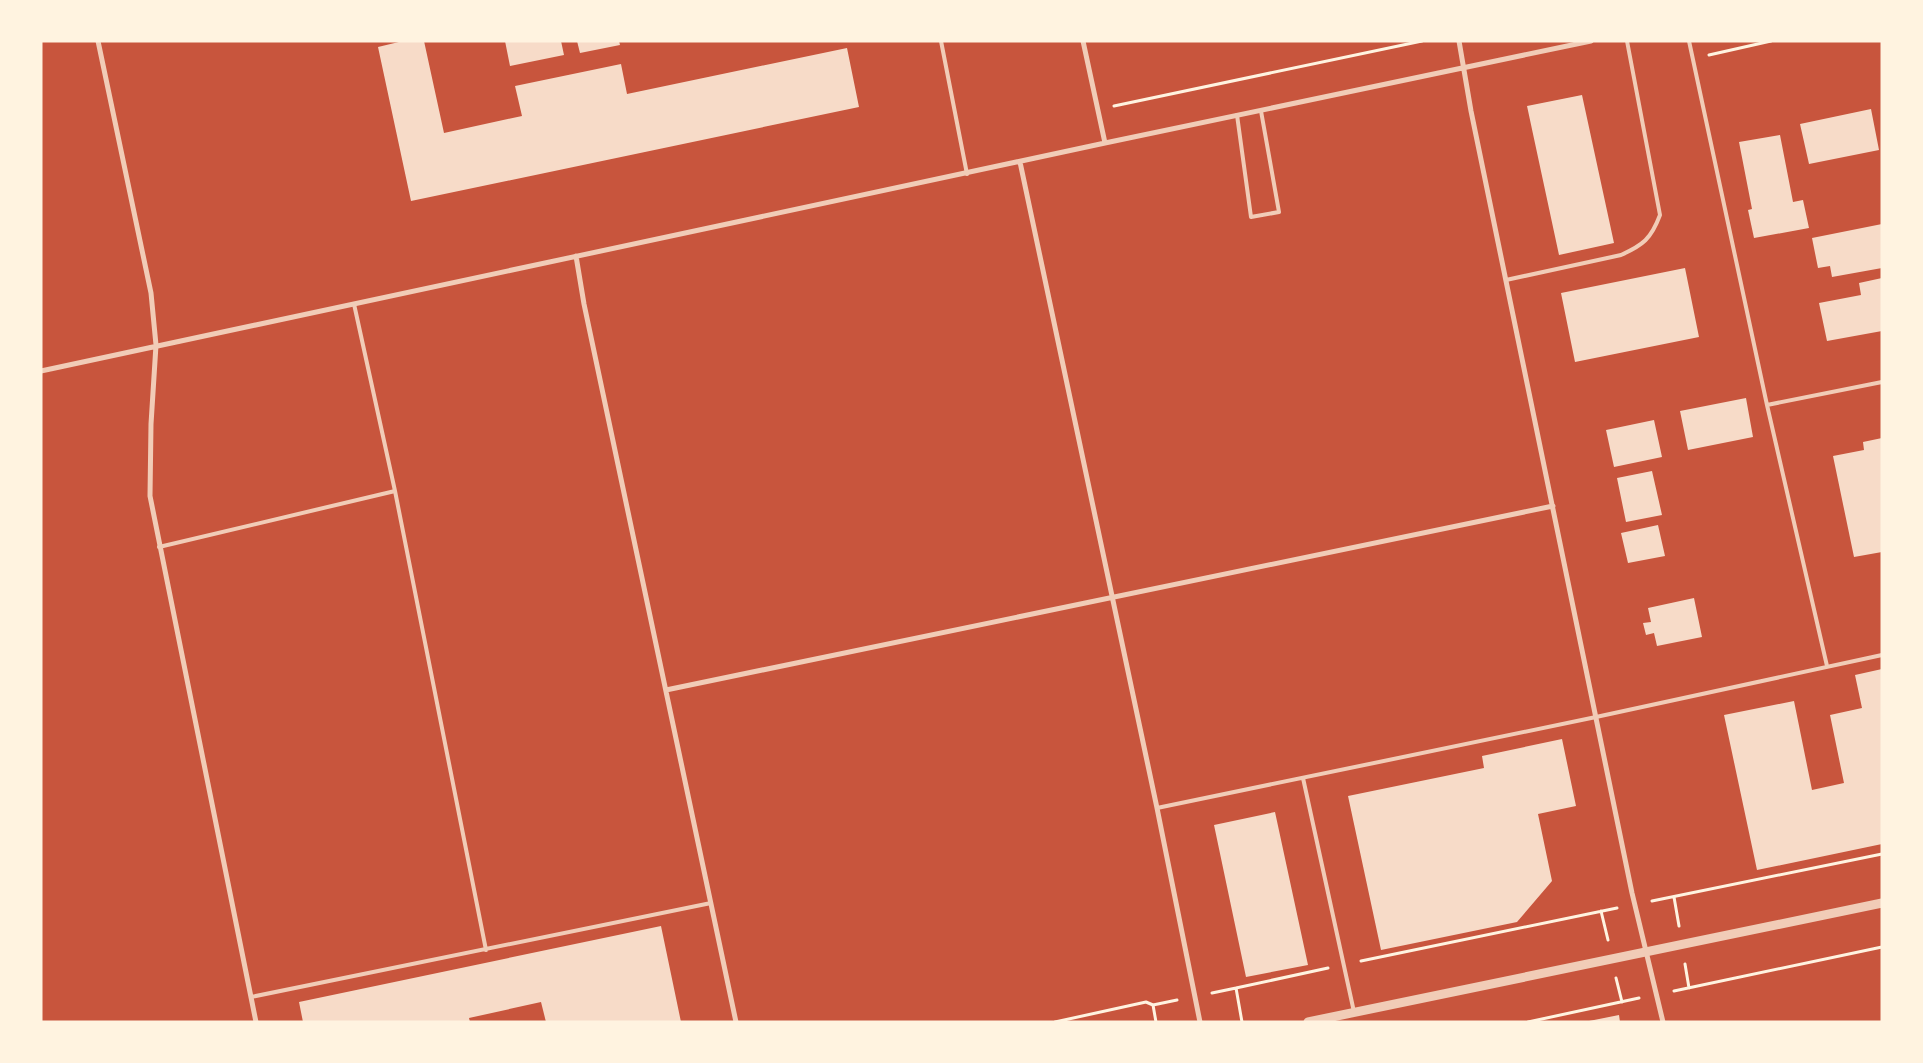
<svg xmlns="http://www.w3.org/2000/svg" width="1923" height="1063" viewBox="0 0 1923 1063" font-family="Poppins,sans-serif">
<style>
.building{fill:#f7dbc8}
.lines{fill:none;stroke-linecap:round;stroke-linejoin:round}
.path{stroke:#fff3e0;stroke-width:3}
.service{stroke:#f1ccb7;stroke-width:4}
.minor{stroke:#f1ccb7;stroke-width:5}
.tertiary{stroke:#f1ccb7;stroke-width:9}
</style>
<rect width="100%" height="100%" fill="#c8553d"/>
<path class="building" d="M 403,41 L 424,41 L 444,133 L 522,116 L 515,86 L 621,64 L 627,94 L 847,48 L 859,107 L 411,201 L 378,47 Z
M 505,41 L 561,41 L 564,55 L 510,66 Z
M 577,41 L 619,41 L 620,45 L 580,53 Z
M 1582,95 L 1614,243 L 1559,255 L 1527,106 Z
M 1871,109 L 1879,150 L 1809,164 L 1800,124 Z
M 1780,135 L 1793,202 L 1803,200 L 1809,228 L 1754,238 L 1748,210 L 1752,209 L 1739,142 Z
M 1882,224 L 1882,268 L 1832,277 L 1830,266 L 1818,268 L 1812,238 Z
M 1685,268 L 1699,337 L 1575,362 L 1561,293 Z
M 1882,278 L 1882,331 L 1827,341 L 1819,303 L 1861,295 L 1859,283 Z
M 1746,398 L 1753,437 L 1688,450 L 1680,411 Z
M 1654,420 L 1662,457 L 1614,467 L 1606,430 Z
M 1882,438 L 1882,552 L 1854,557 L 1833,456 L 1864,450 L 1863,442 Z
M 1652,471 L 1662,515 L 1626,522 L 1617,478 Z
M 1658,525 L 1665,556 L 1628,563 L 1621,533 Z
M 1694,598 L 1702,637 L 1657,646 L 1654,633 L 1646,635 L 1643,623 L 1651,622 L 1648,608 Z
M 1882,669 L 1882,844 L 1757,870 L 1724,715 L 1794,701 L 1812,790 L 1844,783 L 1830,715 L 1862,708 L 1855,675 Z
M 1562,739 L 1576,806 L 1538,814 L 1552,881 L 1517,922 L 1381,950 L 1348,796 L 1484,768 L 1482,756 Z
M 1275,812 L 1308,965 L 1246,977 L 1214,825 Z
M 661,926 L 681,1022 L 546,1022 L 541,1002 L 469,1018 L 470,1022 L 303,1022 L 299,1002 Z
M 1619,1015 L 1620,1022 L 1589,1022 L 1589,1021 Z"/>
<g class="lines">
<path class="path" d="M 1709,55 L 1771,41
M 1114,106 L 1422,41
M 1674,897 L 1679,926
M 1652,901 L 1882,854
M 1601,911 L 1608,940
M 1361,961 L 1617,908
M 1685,964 L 1689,988
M 1616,978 L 1622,1002
M 1236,988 L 1328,968
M 1674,991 L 1882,947
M 1212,993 L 1236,988 L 1242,1022
M 1153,1005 L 1156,1022
M 1055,1022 L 1146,1002 L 1153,1005 L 1177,1000
M 1528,1022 L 1639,998"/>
<path class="service" d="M 941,41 L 967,174
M 1689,41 L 1767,405 L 1827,666
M 1237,115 L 1251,217 L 1279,212 L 1261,111
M 1506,280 L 1621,255 C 1643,245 1651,239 1660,215 L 1627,41
M 354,304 L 395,491 L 486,950
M 1767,405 L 1882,382
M 159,547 L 395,491
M 1303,778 L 1354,1012
M 1157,808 L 1596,717 L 1882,655
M 251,997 L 711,903"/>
<path class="minor" d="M 98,41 L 151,293 L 156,345 L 151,424 L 150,496 L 256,1022
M 1083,41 L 1105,143
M 1459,41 L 1471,111 L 1632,893 L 1663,1022
M 1020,162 L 1157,808 L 1200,1022
M 576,256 L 584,304 L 736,1022
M 41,371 L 1105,143 L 1591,41
M 666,690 L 1553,506"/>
<path class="tertiary" d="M 1308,1022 L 1882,903"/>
</g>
<rect width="1923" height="1063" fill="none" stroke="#fff3e0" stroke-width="85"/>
</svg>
